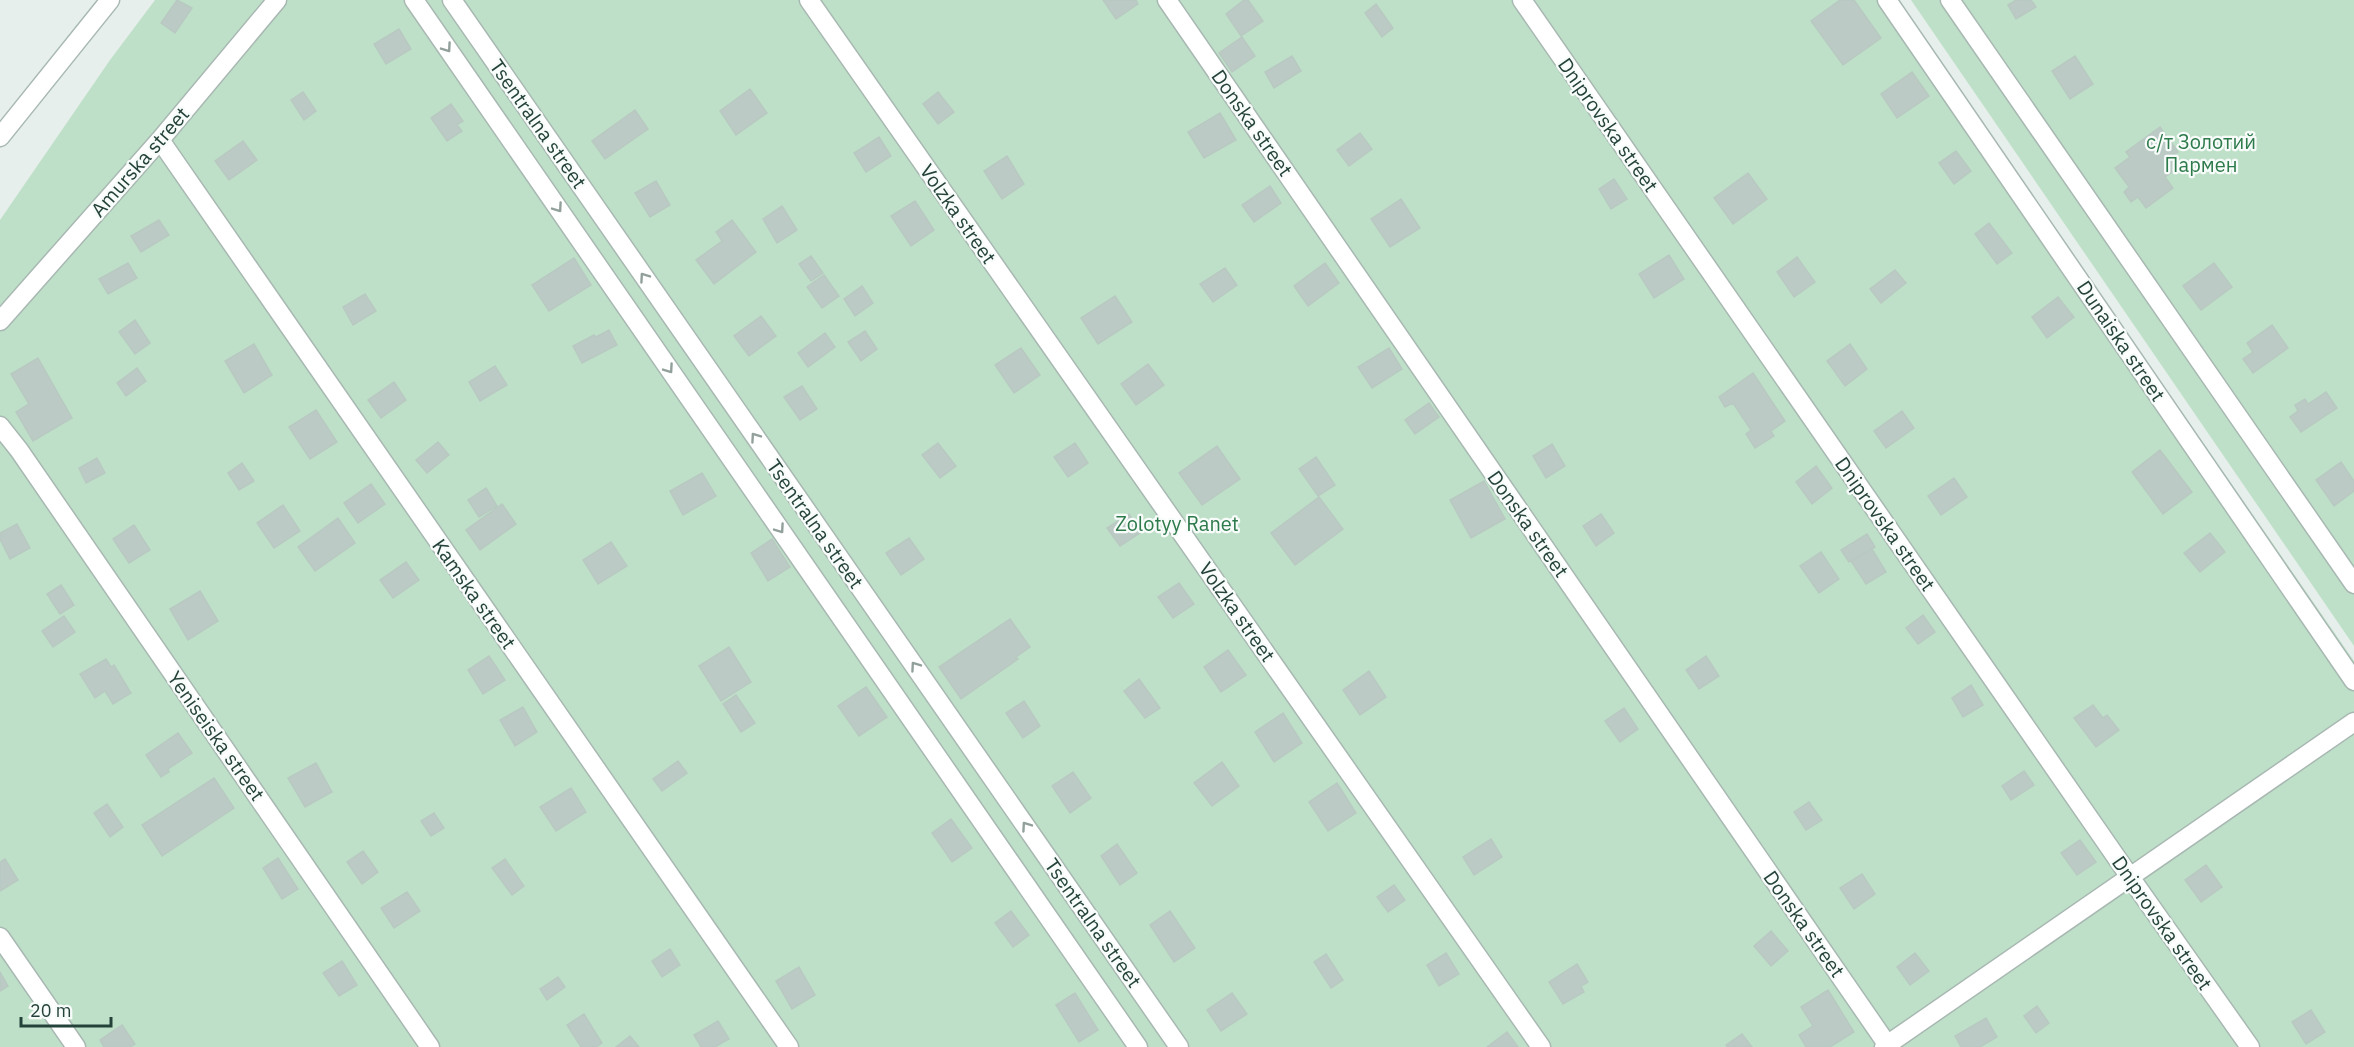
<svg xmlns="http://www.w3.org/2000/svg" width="2354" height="1047" viewBox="0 0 2354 1047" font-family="'IBM Plex Sans',sans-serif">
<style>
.green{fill:#bfe0c8}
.building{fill:#bbcac4;stroke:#b8c9c2;stroke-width:1.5}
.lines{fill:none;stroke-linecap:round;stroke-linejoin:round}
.minor-casing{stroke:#a8b8b2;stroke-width:21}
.minor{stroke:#fff;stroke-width:18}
.oneway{stroke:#92a09c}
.labels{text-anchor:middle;stroke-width:4.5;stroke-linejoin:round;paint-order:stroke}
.street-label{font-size:20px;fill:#24423a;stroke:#f7fbf9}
.park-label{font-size:20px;fill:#2d7a4b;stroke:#f7fbf9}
</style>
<rect width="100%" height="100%" fill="#e6efeb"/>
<path class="green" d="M 155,0 L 1897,0 L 2354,661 L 2354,1047 L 0,1047 L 0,220 L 110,60 Z
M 1911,0 L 2354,0 L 2354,646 Z"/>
<path class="building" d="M 177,0 L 192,8 L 175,33 L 161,23 Z
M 1103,0 L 1136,0 L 1138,4 L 1116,19 Z
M 1244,0 L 1248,0 L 1263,21 L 1241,36 L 1226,14 Z
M 1840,0 L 1854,0 L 1881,38 L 1843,65 L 1811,21 Z
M 2016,0 L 2031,0 L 2036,7 L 2016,19 L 2008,5 Z
M 1376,4 L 1393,28 L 1382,37 L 1365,13 Z
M 399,29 L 411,49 L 386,64 L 374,44 Z
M 1242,37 L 1255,56 L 1232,72 L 1219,53 Z
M 1292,56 L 1301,71 L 1274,88 L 1265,72 Z
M 2075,56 L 2093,84 L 2070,99 L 2052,71 Z
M 1912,72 L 1929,96 L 1897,118 L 1881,94 Z
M 750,89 L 767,113 L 736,135 L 720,111 Z
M 303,92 L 316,111 L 304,120 L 291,100 Z
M 938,92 L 954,112 L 938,124 L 923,104 Z
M 451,104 L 463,121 L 457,125 L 462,131 L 447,141 L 431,118 Z
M 635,110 L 648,129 L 605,159 L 592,141 Z
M 1220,113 L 1236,140 L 1204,158 L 1188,132 Z
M 2160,127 L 2178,152 L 2172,156 L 2179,167 L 2165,177 L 2173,188 L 2146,208 L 2138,197 L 2131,202 L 2124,192 L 2129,187 L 2115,168 L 2130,157 L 2126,152 Z
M 1360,133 L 1372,149 L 1349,166 L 1337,150 Z
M 879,137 L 891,156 L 866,172 L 854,153 Z
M 243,141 L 257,160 L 229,180 L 215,161 Z
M 1956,151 L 1971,171 L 1954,184 L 1939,163 Z
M 1007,156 L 1024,184 L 1002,199 L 984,171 Z
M 1748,173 L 1767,199 L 1733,224 L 1714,198 Z
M 1614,179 L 1627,199 L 1611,209 L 1599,189 Z
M 656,181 L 670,205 L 650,217 L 635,193 Z
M 1270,186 L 1281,203 L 1254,222 L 1242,205 Z
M 1401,199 L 1420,228 L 1390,247 L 1371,219 Z
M 915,201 L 934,230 L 911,246 L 891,216 Z
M 782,206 L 797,230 L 777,243 L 763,219 Z
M 159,220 L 169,235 L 141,252 L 131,236 Z
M 732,220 L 756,252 L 714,284 L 696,260 L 722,241 L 716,232 Z
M 1989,223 L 2012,253 L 1997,264 L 1975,234 Z
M 1669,255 L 1684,279 L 1654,298 L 1639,274 Z
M 811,256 L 823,273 L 811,281 L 799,264 Z
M 1797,257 L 1815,282 L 1794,297 L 1777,272 Z
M 574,258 L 591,285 L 549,311 L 532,285 Z
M 128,263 L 137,278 L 108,294 L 99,279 Z
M 1325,263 L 1339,283 L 1308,306 L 1294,286 Z
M 2214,263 L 2232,287 L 2201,310 L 2183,286 Z
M 1225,268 L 1237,285 L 1213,302 L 1200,284 Z
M 1895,270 L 1906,283 L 1881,303 L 1870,289 Z
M 824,275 L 839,296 L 822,308 L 807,287 Z
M 862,286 L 873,303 L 855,316 L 844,299 Z
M 365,294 L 376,311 L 353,325 L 343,307 Z
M 1115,296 L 1132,322 L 1098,344 L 1081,318 Z
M 2058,297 L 2074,317 L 2047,338 L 2032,317 Z
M 761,316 L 776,336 L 749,356 L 734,336 Z
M 135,320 L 150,343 L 135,354 L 119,332 Z
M 2272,325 L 2288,348 L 2253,373 L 2243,359 L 2253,352 L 2247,343 Z
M 609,330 L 617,345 L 582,363 L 573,346 L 594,335 L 596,337 Z
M 865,331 L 877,349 L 861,361 L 848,342 Z
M 825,333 L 835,347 L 808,367 L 798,353 Z
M 254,344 L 272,375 L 244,393 L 225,361 Z
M 1850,344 L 1867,369 L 1845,386 L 1827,361 Z
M 1021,348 L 1040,375 L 1014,393 L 995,365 Z
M 1389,348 L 1402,369 L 1372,388 L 1358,367 Z
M 38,358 L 72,418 L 33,441 L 16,412 L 29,404 L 11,374 Z
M 1148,364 L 1164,385 L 1136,405 L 1121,384 Z
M 495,366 L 507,385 L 480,401 L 469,382 Z
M 137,368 L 146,381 L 126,396 L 117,383 Z
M 1753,373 L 1785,421 L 1771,431 L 1774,436 L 1755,448 L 1746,434 L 1751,430 L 1733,403 L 1725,407 L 1719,397 Z
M 394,382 L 406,400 L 381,418 L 368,400 Z
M 802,386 L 817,409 L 800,420 L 784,397 Z
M 2326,392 L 2337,408 L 2301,432 L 2290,417 L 2298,411 L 2295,405 L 2305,399 L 2308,404 Z
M 1429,403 L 1439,417 L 1415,434 L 1405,420 Z
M 316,410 L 337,442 L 310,459 L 289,427 Z
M 1902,411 L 1914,428 L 1886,448 L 1874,431 Z
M 438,442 L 449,455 L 427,473 L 416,460 Z
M 938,443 L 956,466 L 940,478 L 922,455 Z
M 1075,443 L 1088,463 L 1068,477 L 1054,457 Z
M 1552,444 L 1565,466 L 1546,478 L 1533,456 Z
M 1217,446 L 1240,479 L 1202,505 L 1179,473 Z
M 2160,450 L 2192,492 L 2163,514 L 2132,472 Z
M 1316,457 L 1335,485 L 1318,496 L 1299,469 Z
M 97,458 L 105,473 L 86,483 L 79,468 Z
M 2341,462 L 2354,481 L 2354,491 L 2334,506 L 2316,480 Z
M 242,463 L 254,481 L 239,490 L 228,473 Z
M 1816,466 L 1832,488 L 1812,504 L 1796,482 Z
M 702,473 L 716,496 L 683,515 L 670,491 Z
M 1954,478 L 1967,497 L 1941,515 L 1928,496 Z
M 1484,481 L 1505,519 L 1471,538 L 1450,500 Z
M 371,484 L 385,504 L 358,523 L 344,503 Z
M 486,488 L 497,506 L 479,517 L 468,500 Z
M 1319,497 L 1343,529 L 1295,565 L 1271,533 Z
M 502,504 L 516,524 L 480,550 L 466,530 Z
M 283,505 L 300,531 L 274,548 L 257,523 Z
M 1129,514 L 1140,533 L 1120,546 L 1107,528 Z
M 1601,514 L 1614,533 L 1596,546 L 1583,526 Z
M 338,518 L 355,543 L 315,571 L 298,547 Z
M 17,524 L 30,548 L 10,559 L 0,539 L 0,533 Z
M 134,525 L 150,550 L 129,563 L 113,539 Z
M 2210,533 L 2225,552 L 2200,572 L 2184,553 Z
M 1867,534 L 1875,547 L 1849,562 L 1841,550 Z
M 909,538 L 924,559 L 901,575 L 886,553 Z
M 772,539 L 790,567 L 768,581 L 751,553 Z
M 611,542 L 627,566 L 598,584 L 583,560 Z
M 1872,549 L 1886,572 L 1866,584 L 1851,561 Z
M 1821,552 L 1839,579 L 1819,593 L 1800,566 Z
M 406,562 L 419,580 L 393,598 L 380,580 Z
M 1179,583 L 1194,604 L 1173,618 L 1158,597 Z
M 61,585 L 74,605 L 60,614 L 47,594 Z
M 200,591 L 218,621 L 188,640 L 170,609 Z
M 1923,615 L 1935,632 L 1918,644 L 1906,628 Z
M 64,616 L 75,632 L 53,647 L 42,631 Z
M 1010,619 L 1030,647 L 1016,657 L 1018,659 L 961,699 L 939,667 Z
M 729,647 L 751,682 L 721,701 L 699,666 Z
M 1228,650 L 1246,675 L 1221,692 L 1204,667 Z
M 489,656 L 505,680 L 483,694 L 468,670 Z
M 1706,656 L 1719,676 L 1699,689 L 1686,670 Z
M 106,659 L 111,667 L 114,665 L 131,693 L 113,704 L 105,691 L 95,698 L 80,674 Z
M 1369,671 L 1386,697 L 1360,715 L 1343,690 Z
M 1139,679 L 1160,708 L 1145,718 L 1124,691 Z
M 1971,685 L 1983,705 L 1963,717 L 1952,698 Z
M 866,687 L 887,717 L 859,736 L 838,706 Z
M 736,695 L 755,723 L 741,732 L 723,704 Z
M 1024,701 L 1040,726 L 1023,738 L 1006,713 Z
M 2093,705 L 2103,718 L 2107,715 L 2119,730 L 2096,747 L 2074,718 Z
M 523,707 L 537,732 L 515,746 L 500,720 Z
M 1624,708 L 1638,729 L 1620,742 L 1605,721 Z
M 1283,713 L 1302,743 L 1274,762 L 1255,732 Z
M 178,733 L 192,753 L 168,769 L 169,772 L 161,777 L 146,755 Z
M 678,761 L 687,773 L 662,791 L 653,779 Z
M 1222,762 L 1239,786 L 1212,806 L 1194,783 Z
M 316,763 L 332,792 L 305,807 L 288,778 Z
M 2024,771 L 2034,785 L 2011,800 L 2002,786 Z
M 1073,772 L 1091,798 L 1070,813 L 1052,786 Z
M 214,778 L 234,808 L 162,856 L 142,825 Z
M 1337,783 L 1356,813 L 1328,831 L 1309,802 Z
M 571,788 L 586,812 L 556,831 L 540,807 Z
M 1809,802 L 1822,820 L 1806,830 L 1794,812 Z
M 107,804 L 123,827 L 110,837 L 94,813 Z
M 434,813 L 444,828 L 431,836 L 421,821 Z
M 951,819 L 972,848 L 952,862 L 932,833 Z
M 1491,839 L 1502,857 L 1474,875 L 1463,857 Z
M 2080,840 L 2096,862 L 2077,875 L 2061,853 Z
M 1117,844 L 1137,873 L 1120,885 L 1101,856 Z
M 363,851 L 378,872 L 362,884 L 347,862 Z
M 278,858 L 298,889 L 282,899 L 263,868 Z
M 5,859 L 18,880 L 0,891 L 0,862 Z
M 505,859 L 524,886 L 512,895 L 492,868 Z
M 2206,865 L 2222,887 L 2201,902 L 2185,880 Z
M 1862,874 L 1875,894 L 1854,909 L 1840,888 Z
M 1394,885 L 1405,900 L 1388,912 L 1377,897 Z
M 407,892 L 420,911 L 394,928 L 381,908 Z
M 1011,911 L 1029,935 L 1013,947 L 995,923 Z
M 1170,911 L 1195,948 L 1174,962 L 1150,925 Z
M 1771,931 L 1788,951 L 1771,966 L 1754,946 Z
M 670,949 L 680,965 L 662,977 L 652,961 Z
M 1446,953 L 1459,974 L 1439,986 L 1427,965 Z
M 1915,953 L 1929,971 L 1910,985 L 1897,967 Z
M 1326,954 L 1343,980 L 1331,988 L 1314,962 Z
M 342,961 L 357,985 L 339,996 L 323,973 Z
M 1577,964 L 1588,982 L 1581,986 L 1584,992 L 1563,1004 L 1549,982 Z
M 799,967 L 815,995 L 792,1009 L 776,981 Z
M 0,972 L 8,986 L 0,991 Z
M 558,977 L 565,987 L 547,1000 L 540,989 Z
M 1828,990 L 1854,1032 L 1830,1047 L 1806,1047 L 1799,1035 L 1813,1026 L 1801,1007 Z
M 1075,993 L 1098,1030 L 1079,1042 L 1056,1005 Z
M 1232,993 L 1247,1014 L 1221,1031 L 1207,1010 Z
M 2037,1006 L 2049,1023 L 2036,1033 L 2024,1016 Z
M 2311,1010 L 2325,1032 L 2306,1044 L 2292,1022 Z
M 584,1014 L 602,1043 L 596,1047 L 581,1047 L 567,1025 Z
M 1986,1018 L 1997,1037 L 1980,1047 L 1961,1047 L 1955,1036 Z
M 718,1021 L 729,1039 L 715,1047 L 701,1047 L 694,1035 Z
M 122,1025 L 135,1044 L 130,1047 L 104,1047 L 100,1040 Z
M 1507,1032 L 1518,1047 L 1487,1047 Z
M 1742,1034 L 1752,1047 L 1727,1047 L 1726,1045 Z
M 630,1036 L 639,1047 L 616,1047 Z"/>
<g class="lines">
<defs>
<path id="minor" d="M 414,0 L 1138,1047
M 452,0 L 1179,1047
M 809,0 L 1541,1047
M 1167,0 L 1889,1047
M 1522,0 L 2130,877 L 2250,1047
M 1887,0 L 2354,681
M 1950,0 L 2354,584
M 0,137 L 110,0
M 160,140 L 789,1047
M 0,321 L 160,140 L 277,0
M 0,426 L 19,450 L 430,1047
M 0,937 L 76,1047
M 1884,1047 L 2354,722"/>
</defs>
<use href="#minor" class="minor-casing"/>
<use href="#minor" class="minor"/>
</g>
<defs><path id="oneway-chevron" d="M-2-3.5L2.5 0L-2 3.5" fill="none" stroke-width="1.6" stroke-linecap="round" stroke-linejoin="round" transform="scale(1.5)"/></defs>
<g class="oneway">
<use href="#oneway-chevron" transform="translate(447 48) rotate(55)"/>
<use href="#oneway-chevron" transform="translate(558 208) rotate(55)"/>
<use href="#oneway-chevron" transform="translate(644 277) rotate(-125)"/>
<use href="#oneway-chevron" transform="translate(669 369) rotate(55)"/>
<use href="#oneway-chevron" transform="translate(755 437) rotate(-125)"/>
<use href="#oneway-chevron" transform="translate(780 529) rotate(55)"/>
<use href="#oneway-chevron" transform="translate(915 666) rotate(-125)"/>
<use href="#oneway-chevron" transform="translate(1026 826) rotate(-125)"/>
</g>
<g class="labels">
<g class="street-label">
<text transform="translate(1252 123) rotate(55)" y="7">Donska street</text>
<text transform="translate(538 124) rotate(55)" y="7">Tsentralna street</text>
<text transform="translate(1608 125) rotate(55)" y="7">Dniprovska street</text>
<text transform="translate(140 162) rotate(-49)" y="7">Amurska street</text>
<text transform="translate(958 214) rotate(55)" y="7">Volzka street</text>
<text transform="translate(2121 341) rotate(56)" y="7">Dunaiska street</text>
<text transform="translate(815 524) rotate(55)" y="7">Tsentralna street</text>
<text transform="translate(1528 524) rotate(55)" y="7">Donska street</text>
<text transform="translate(1885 524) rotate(55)" y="7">Dniprovska street</text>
<text transform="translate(474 594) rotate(55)" y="7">Kamska street</text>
<text transform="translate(1237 612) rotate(55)" y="7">Volzka street</text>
<text transform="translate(216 736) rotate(55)" y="7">Yeniseiska street</text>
<text transform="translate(1093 923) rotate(55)" y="7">Tsentralna street</text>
<text transform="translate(2162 923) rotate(55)" y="7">Dniprovska street</text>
<text transform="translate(1804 924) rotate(55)" y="7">Donska street</text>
</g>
<g class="park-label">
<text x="2201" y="149">с/т Золотий<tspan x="2201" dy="23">Пармен</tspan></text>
<text x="1177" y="531">Zolotyy Ranet</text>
</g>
</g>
<path d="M21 1017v9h90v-9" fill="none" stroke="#24423a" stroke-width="3"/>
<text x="30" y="1017" font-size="18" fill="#24423a" stroke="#f7fbf9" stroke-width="4.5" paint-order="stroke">20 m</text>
</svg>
